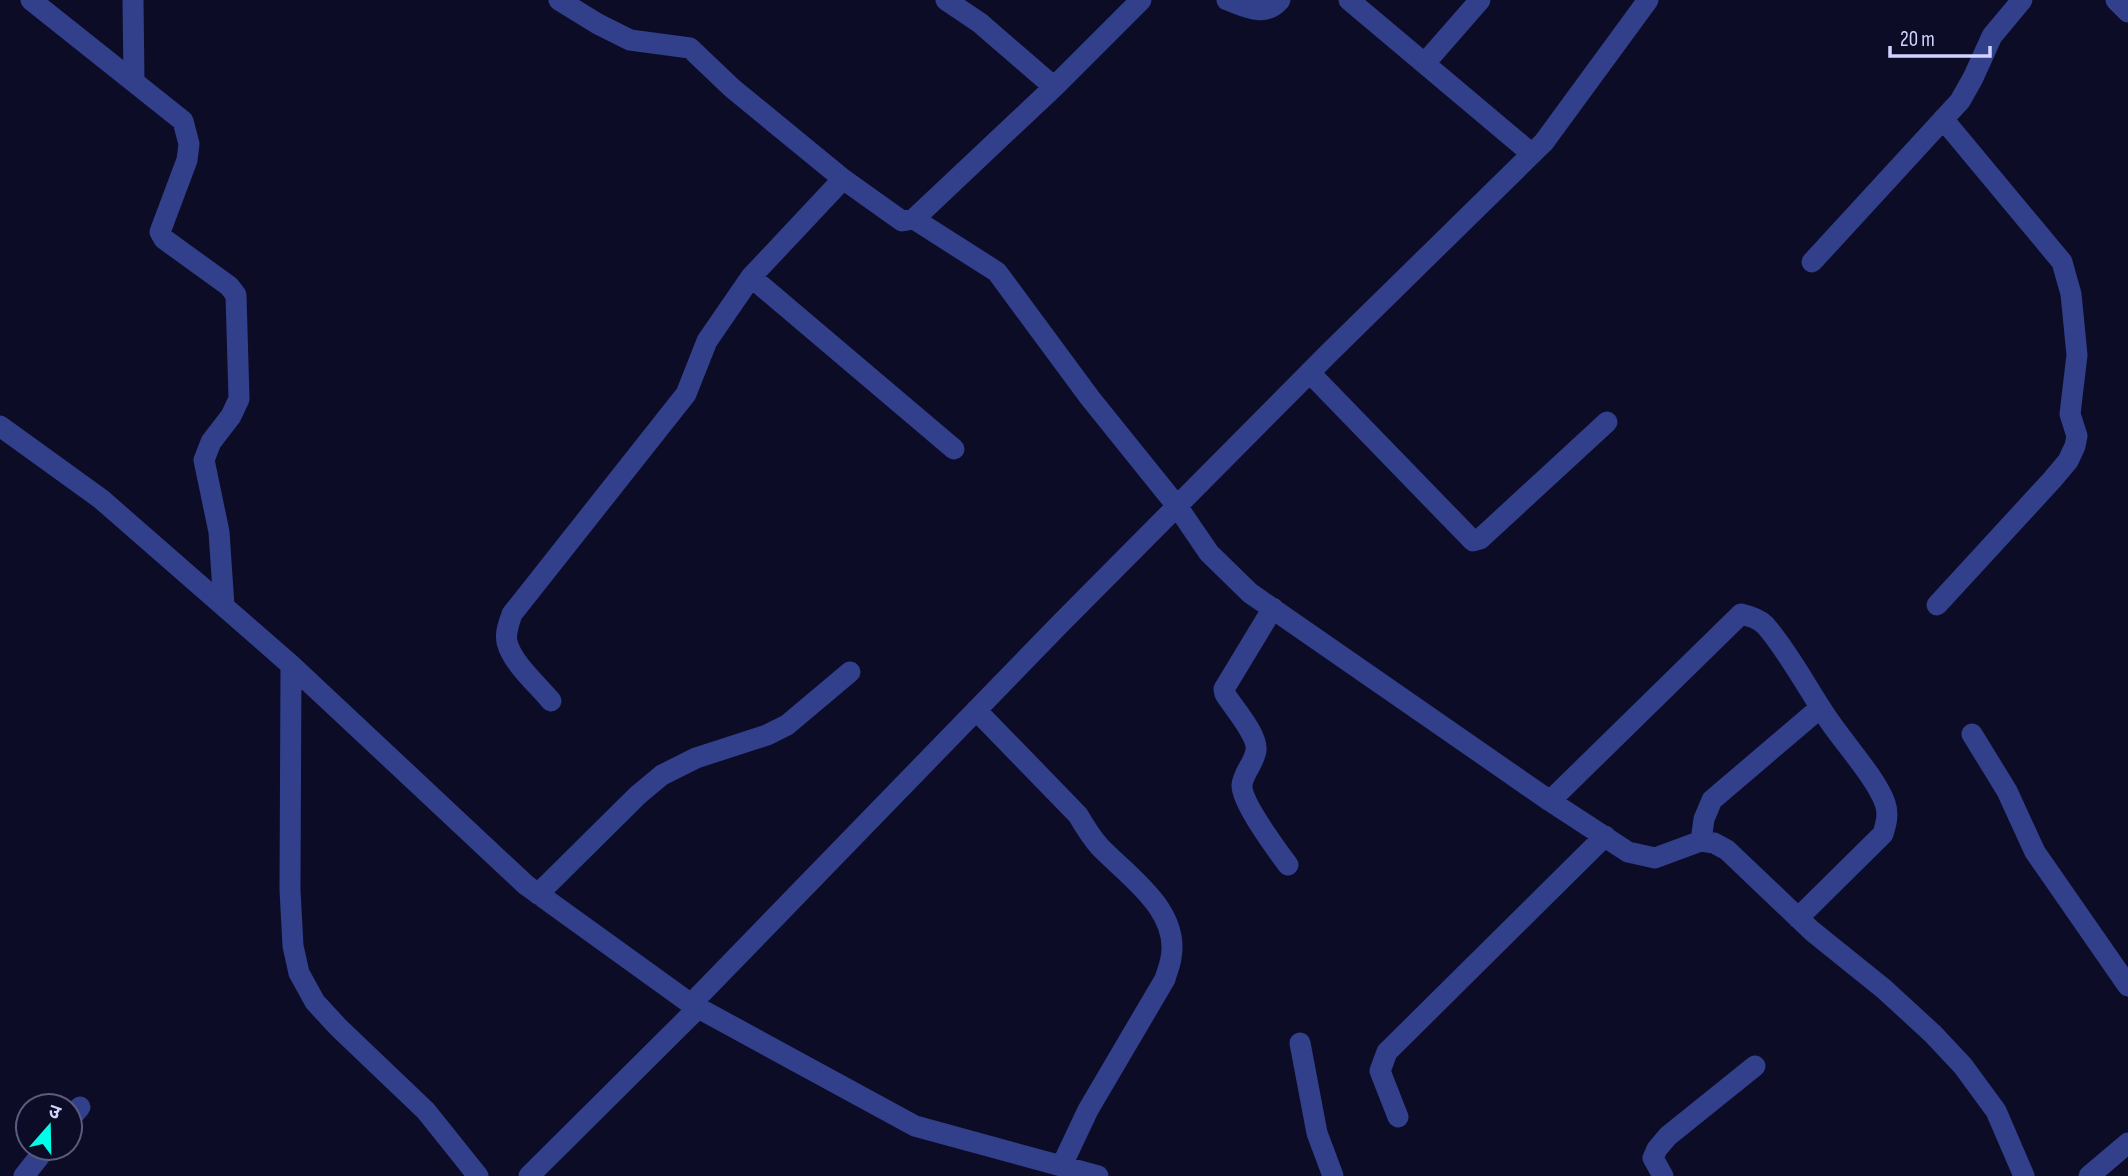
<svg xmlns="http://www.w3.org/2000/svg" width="2128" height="1176" viewBox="0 0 2128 1176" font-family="'Sofia Sans Condensed','Noto Sans Devanagari',sans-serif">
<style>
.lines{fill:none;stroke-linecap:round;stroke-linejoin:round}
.minor{stroke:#323f8a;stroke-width:21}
</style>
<rect width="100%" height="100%" fill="#0c0c26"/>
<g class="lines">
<path class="minor" d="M 31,0 L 183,121 L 189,144 L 187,160 L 160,232 L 164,239 L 229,286 L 236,295 L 239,399 L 231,416 L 211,442 L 204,460 L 219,532 L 224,606
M 133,0 L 134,80
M 559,0 L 598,24 L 630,40 L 690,48 L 732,88 L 843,179 L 902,221 L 914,219
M 946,0 L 980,23 L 1054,87
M 1141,0 L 1054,87 L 914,219 L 997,272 L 1090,398 L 1177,506 L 1209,553 L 1250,593 L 1550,801 L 1628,852 L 1655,858 L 1701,841 L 1714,843 L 1727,850 L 1812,931 L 1884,989 L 1933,1034 L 1963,1066 L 1996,1111 L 2024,1176
M 1227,0 C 1246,7 1265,18 1280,0
M 1349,0 L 1532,154
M 2116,0 L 2128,12
M 1425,63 L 1480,0
M 1812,262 L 1960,101 L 1973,78 L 1992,36 L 2022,0
M 751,277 L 954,449
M 1310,373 L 1473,541 L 1480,539 L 1607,422
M 0,426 L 101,499 L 291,665 L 526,885 L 691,1004 L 915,1126 L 1098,1176
M 1937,605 L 2052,480 L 2068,461 L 2075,446 L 2077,436 L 2070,414 L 2077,355 L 2071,294 L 2062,262 L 1943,119
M 1273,608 L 1224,689 L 1225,694 C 1233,707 1258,735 1256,750 C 1255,762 1243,773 1242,785 C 1241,802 1277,850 1288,865
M 291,665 L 290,890 L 293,946 L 299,973 L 315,1002 L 338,1027 L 426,1111 L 478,1176
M 551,701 C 537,684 512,663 507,642 C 505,632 509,623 512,614 L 686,394 L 707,341 L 751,277 L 843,179
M 976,710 L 1078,815 C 1085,827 1091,837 1100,847 C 1128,876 1180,910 1171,958 C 1170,965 1167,972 1165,979 L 1088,1110 L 1062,1165
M 1972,734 L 2007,791 L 2035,852 L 2128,986
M 1550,801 L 1741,614 C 1750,616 1759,619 1765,625 C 1790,654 1807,688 1828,719 C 1844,743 1876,778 1885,803 C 1889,814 1886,824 1883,834 L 1798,918
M 1701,841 L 1704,819 L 1712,800 L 1820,708
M 538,894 L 638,795 L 662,775 L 696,758 L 767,735 L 787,725 L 850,672
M 691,1004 L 1058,626 L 1329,353 L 1544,142 L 1648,0
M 1300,1043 L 1317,1133 L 1333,1176
M 1398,1117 L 1380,1071 L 1387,1052 L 1605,836
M 70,1119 L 80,1107
M 24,1176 L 46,1148
M 529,1176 L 698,1008
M 1663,1176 L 1653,1158 L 1657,1149 L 1668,1136 L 1755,1066
M 2089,1176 L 2128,1143"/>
</g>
<g transform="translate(49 1127) rotate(20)"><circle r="33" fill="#0c0c26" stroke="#5b5c7d" stroke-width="2"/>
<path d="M0-5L12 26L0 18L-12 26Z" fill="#00fde9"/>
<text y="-10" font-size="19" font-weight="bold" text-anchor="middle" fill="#d2d4ff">उ</text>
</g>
<path d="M1890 46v10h100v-10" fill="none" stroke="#d2d4ff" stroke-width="3.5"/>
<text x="1900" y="46" font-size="21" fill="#d2d4ff" stroke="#0c0c26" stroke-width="5" paint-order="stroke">20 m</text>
</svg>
